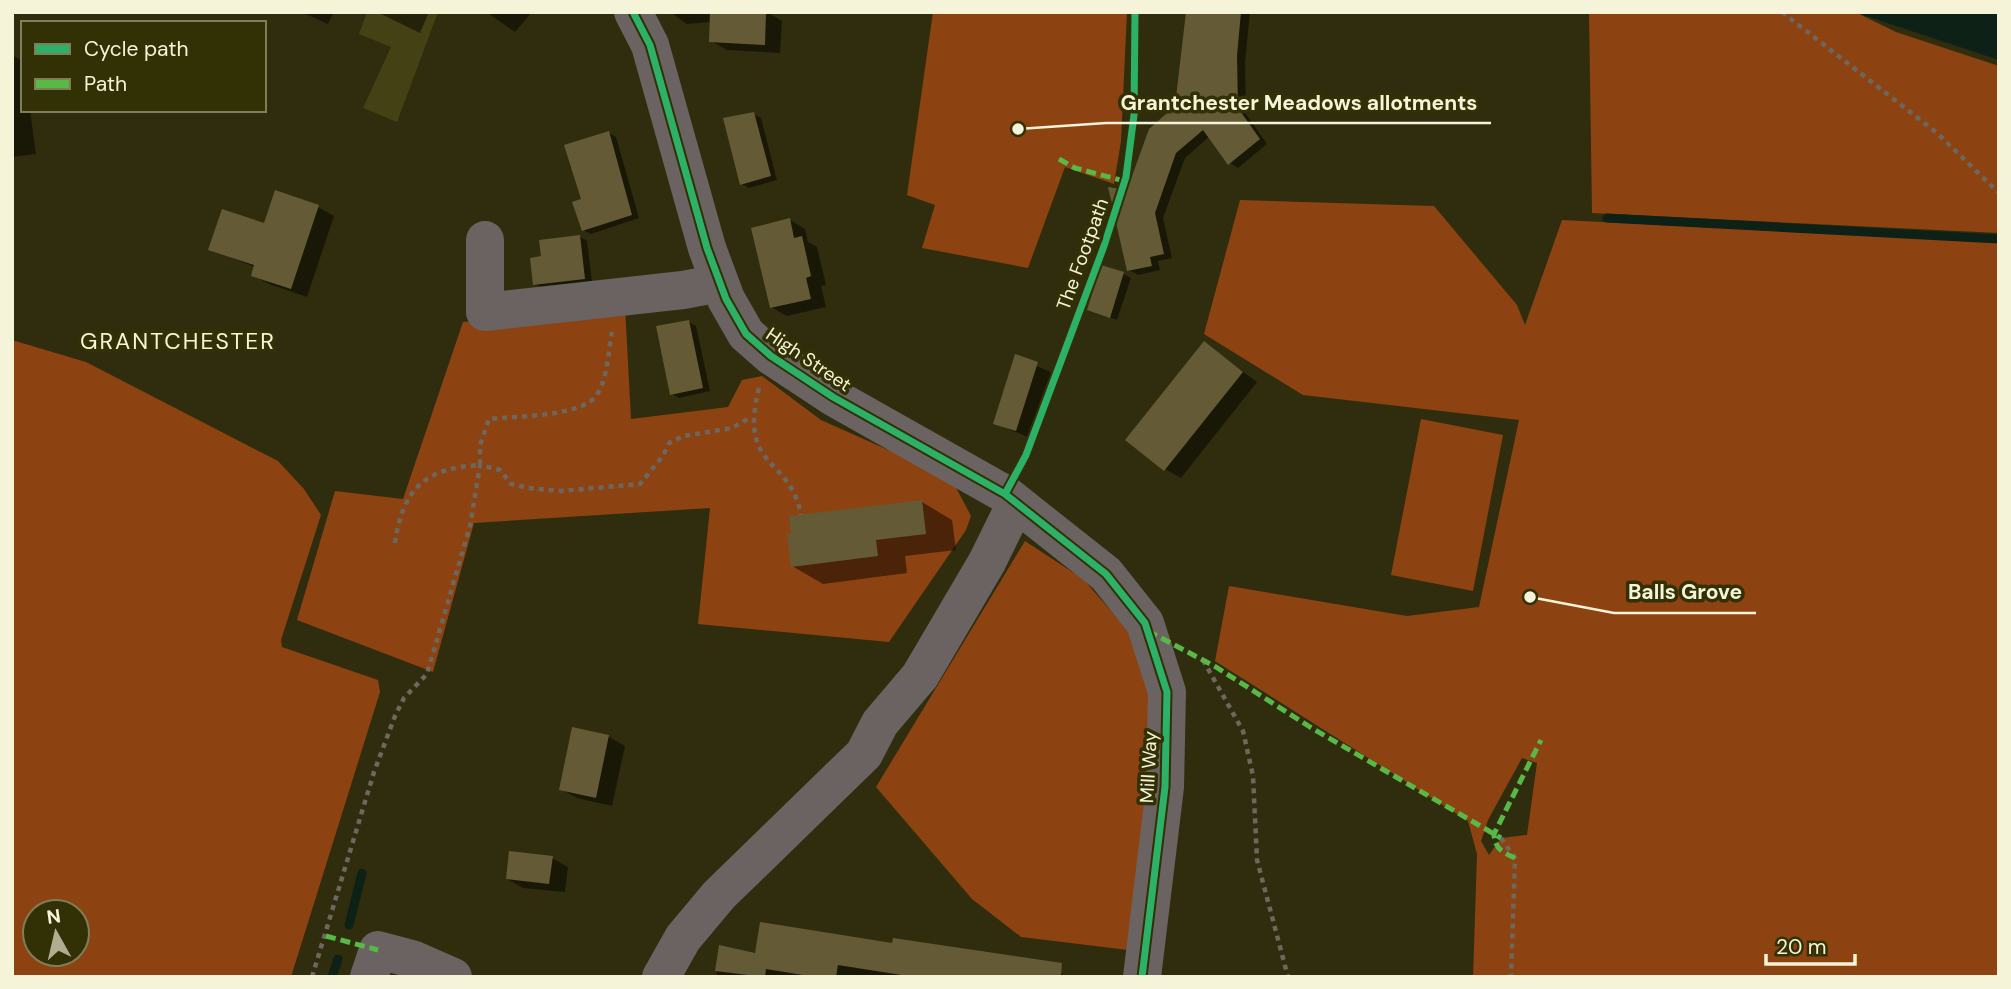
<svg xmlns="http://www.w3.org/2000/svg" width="2011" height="989" viewBox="0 0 2011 989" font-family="'DM Sans',sans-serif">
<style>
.built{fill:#444214}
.green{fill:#8d4211;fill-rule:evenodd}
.water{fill:#0d2116}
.shadow{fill:#0007}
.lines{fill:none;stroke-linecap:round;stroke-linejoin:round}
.stream{stroke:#0d2116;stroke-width:9}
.building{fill:#645b36}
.path{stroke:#6c6860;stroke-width:4.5;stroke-dasharray:5 5;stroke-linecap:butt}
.minor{stroke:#6b6362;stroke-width:38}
.quiet{stroke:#58b947;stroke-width:5;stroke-dasharray:10 5;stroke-linecap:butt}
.cycleway-casing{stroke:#323005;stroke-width:11}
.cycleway{stroke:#2db169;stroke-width:7}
.labels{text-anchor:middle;stroke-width:7;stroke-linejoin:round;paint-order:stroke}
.street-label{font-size:19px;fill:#f5f4d8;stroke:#323005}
.quarter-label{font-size:23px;letter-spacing:2px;fill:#f5f4d8;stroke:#323005}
.leader{fill:none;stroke:#f5f4d8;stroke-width:2.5}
.callout-dot{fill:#f5f4d8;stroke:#323005;stroke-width:2.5}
.callout-label{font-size:21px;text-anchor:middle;font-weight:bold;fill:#f5f4d8;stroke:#323005;stroke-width:7;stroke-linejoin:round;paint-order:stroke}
</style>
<rect width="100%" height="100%" fill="#302d0e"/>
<path class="built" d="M 367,12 L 438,12 L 397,122 L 363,108 L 391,47 L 359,34 Z"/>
<path class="green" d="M 933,12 L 1127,12 L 1121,141 L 1114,184 L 1065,167 L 1028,268 L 922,248 L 935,205 L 907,195 Z
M 1589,12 L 1855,12 L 1896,32 L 1999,66 L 1999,233 L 1592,213 Z
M 1240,200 L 1434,206 L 1517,305 L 1525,325 L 1562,220 L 1999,242 L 1999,977 L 1473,977 L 1477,854 L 1468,821 L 1215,661 L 1229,586 L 1407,616 L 1479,607 L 1519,420 L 1303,395 L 1204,334 ZM 1522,758 L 1537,763 L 1527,835 L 1501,838 L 1489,855 L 1481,841 L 1488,820 Z
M 625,306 L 631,419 L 728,407 L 742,380 L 762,376 L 821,420 L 951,478 L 971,516 L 966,530 L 889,642 L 698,624 L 710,508 L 474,523 L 433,672 L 297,620 L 335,491 L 403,499 L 463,322 Z
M 12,340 L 86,362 L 278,461 L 304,489 L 321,515 L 281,640 L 282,647 L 378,680 L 380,692 L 291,977 L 12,977 ZM 77,912 L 77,954 L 35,954 L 35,912 Z
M 1421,419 L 1503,435 L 1473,591 L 1391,575 Z
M 1025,541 L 1083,579 L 1148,653 L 1158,715 L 1128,950 L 1021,937 L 972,899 L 876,787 Z"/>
<path class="water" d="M 1858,12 L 1999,12 L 1999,60 L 1863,15 Z"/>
<path class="shadow" d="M 301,12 L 334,12 L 328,24 Z
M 377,12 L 429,12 L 420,33 Z
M 486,12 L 532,12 L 515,32 Z
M 670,12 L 767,12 L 782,21 L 780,53 L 727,50 L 711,41 L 712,22 L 687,24 Z
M 1188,12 L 1250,12 L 1245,62 L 1246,114 L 1267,144 L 1238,168 L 1230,163 L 1210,136 L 1185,158 L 1163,218 L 1172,258 L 1158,261 L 1160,270 L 1138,275 L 1129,270 L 1128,192 L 1177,107 Z
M 12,55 L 23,61 L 23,110 L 30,110 L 36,154 L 12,157 Z
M 753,114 L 761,118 L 777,180 L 749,188 L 742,184 Z
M 609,133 L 616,137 L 639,218 L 591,234 L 583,230 L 583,200 Z
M 318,207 L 334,216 L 307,297 L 269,284 L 253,275 L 255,267 L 210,249 Z
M 790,220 L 805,229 L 808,242 L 817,247 L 826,285 L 821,286 L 826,307 L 787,316 L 771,307 Z
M 579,236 L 587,241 L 592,282 L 542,288 L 535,284 L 543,257 Z
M 1123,274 L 1131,278 L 1117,320 L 1089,310 Z
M 689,322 L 696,326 L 710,391 L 679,398 L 672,394 Z
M 1204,343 L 1257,382 L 1181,478 L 1165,469 Z
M 1016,357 L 1053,373 L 1032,439 L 995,423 Z
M 922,502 L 952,520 L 956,550 L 905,556 L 907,573 L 823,584 L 792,566 Z
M 574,730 L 609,737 L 625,746 L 612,806 L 577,798 L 561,789 Z
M 552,858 L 568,867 L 565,892 L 523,888 L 507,879 Z
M 893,945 L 1042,961 L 1063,974 L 1063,977 L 716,977 L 721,947 L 757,955 Z"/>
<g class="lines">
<path class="stream" d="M 1607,218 L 1999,239
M 349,925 L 362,873
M 332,977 L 338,959"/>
</g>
<path class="building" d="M 710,12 L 766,12 L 765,45 L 709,42 Z
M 1186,12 L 1241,12 L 1237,56 L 1238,108 L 1260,139 L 1228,165 L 1203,130 L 1176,153 L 1155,213 L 1164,254 L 1150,257 L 1152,266 L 1127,271 L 1108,187 L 1127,190 L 1149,129 L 1175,106 Z
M 754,112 L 771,176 L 740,185 L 723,118 Z
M 609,131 L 632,215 L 582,231 L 572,202 L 581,199 L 564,145 Z
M 275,190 L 319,205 L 291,289 L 251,276 L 254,265 L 208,250 L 222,209 L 264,223 Z
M 790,218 L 794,238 L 802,236 L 811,276 L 806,278 L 811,299 L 770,308 L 751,228 Z
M 580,235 L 585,279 L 533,285 L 530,258 L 541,256 L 539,240 Z
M 1101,265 L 1124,272 L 1110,318 L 1087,310 Z
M 689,320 L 703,388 L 670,395 L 656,326 Z
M 1204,341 L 1243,372 L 1164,471 L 1125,440 Z
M 1015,354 L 1038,362 L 1016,431 L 993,424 Z
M 922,500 L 926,534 L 876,540 L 878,556 L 791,567 L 787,534 L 791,534 L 789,516 Z
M 572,727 L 609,735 L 596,798 L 559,790 Z
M 509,851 L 553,856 L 549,884 L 506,879 Z
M 760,922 L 892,943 L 893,938 L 1062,963 L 1061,977 L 914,977 L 838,965 L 836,977 L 815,977 L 766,969 L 765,977 L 715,971 L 719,945 L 755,953 Z"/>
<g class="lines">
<path class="path" d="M 1782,12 L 1937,133 L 1999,193
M 759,388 C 738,471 790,455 801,515
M 395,543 C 403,488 425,468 480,465 L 480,445 L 489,419 C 515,416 580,417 596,396 C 608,379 608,352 612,332
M 1203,660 L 1243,731 L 1253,776 L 1257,860 L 1288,977
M 1501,838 L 1515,858 L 1511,977
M 312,977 L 374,772 L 395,716 L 404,698 L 427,674 L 470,526 L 480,465 L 500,470 L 511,484 L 528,488 L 561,491 L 640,484 L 662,457 L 670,442 L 684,436 L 732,428 L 751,417"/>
<path class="minor" d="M 633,12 L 650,45 L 707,248 L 726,299 L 746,334 L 771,356 L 833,397 L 1005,494 L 1106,574 L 1145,623 L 1167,692 L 1165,787 L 1142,977
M 485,240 L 485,312 L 683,290 L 720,283
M 369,977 L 378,950 L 412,959 L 453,977
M 661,977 L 683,938 L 719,895 L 864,754 L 880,723 L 920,676 L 987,562 L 1016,503"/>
<path class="quiet" d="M 1059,159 L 1075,168 L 1124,181
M 1148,631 L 1216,667 L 1310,727 L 1501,838
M 1515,858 C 1502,852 1495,849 1494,834 L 1541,740
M 326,936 L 378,950"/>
<defs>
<path id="cycleway" d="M 633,12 L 650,45 L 707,248 L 726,299 L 746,334 L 771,356 L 833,397 L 1005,494 L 1106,574 L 1145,623 L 1167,692 L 1165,787 L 1142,977
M 1005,494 L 1026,455 L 1104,246 L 1126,177 L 1134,115 L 1135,12"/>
</defs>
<use href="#cycleway" class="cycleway-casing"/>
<use href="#cycleway" class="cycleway"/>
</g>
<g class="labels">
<g class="street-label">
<text transform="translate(1082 254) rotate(-70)" y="7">The Footpath</text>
<text transform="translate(809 359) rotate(34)" y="7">High Street</text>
<text transform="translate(1148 767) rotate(-87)" y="7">Mill Way</text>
</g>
<g class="quarter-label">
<text x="178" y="349">GRANTCHESTER</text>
</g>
</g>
<path class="leader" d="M1018 129L1106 123H1491M1530 597L1614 613H1756"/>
<g class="callout-dot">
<circle cx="1018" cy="129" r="7"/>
<circle cx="1530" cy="597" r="7"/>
</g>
<g class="callout-label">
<text x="1299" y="110">Grantchester Meadows allotments</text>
<text x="1685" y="599">Balls Grove</text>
</g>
<rect width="2011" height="989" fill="none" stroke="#f5f4d8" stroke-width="28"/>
<rect x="21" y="21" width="245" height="91" fill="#323005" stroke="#807e59" stroke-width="2"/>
<rect x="35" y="44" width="35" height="10" fill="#2db169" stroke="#807e59" stroke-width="2"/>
<text x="84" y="56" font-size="21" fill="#f5f4d8">Cycle path</text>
<rect x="35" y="79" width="35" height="10" fill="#58b947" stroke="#807e59" stroke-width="2"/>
<text x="84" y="91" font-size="21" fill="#f5f4d8">Path</text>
<g transform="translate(56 933) rotate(352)"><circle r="33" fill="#323005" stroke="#807e59" stroke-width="2"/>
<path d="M0-5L12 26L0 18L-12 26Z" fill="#b0ae91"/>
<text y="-10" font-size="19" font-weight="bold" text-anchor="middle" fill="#f5f4d8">N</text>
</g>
<path d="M1766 954v10h89v-10" fill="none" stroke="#f5f4d8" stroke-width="3.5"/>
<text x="1776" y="954" font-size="21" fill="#f5f4d8" stroke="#323005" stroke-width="5" paint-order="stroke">20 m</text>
</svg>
